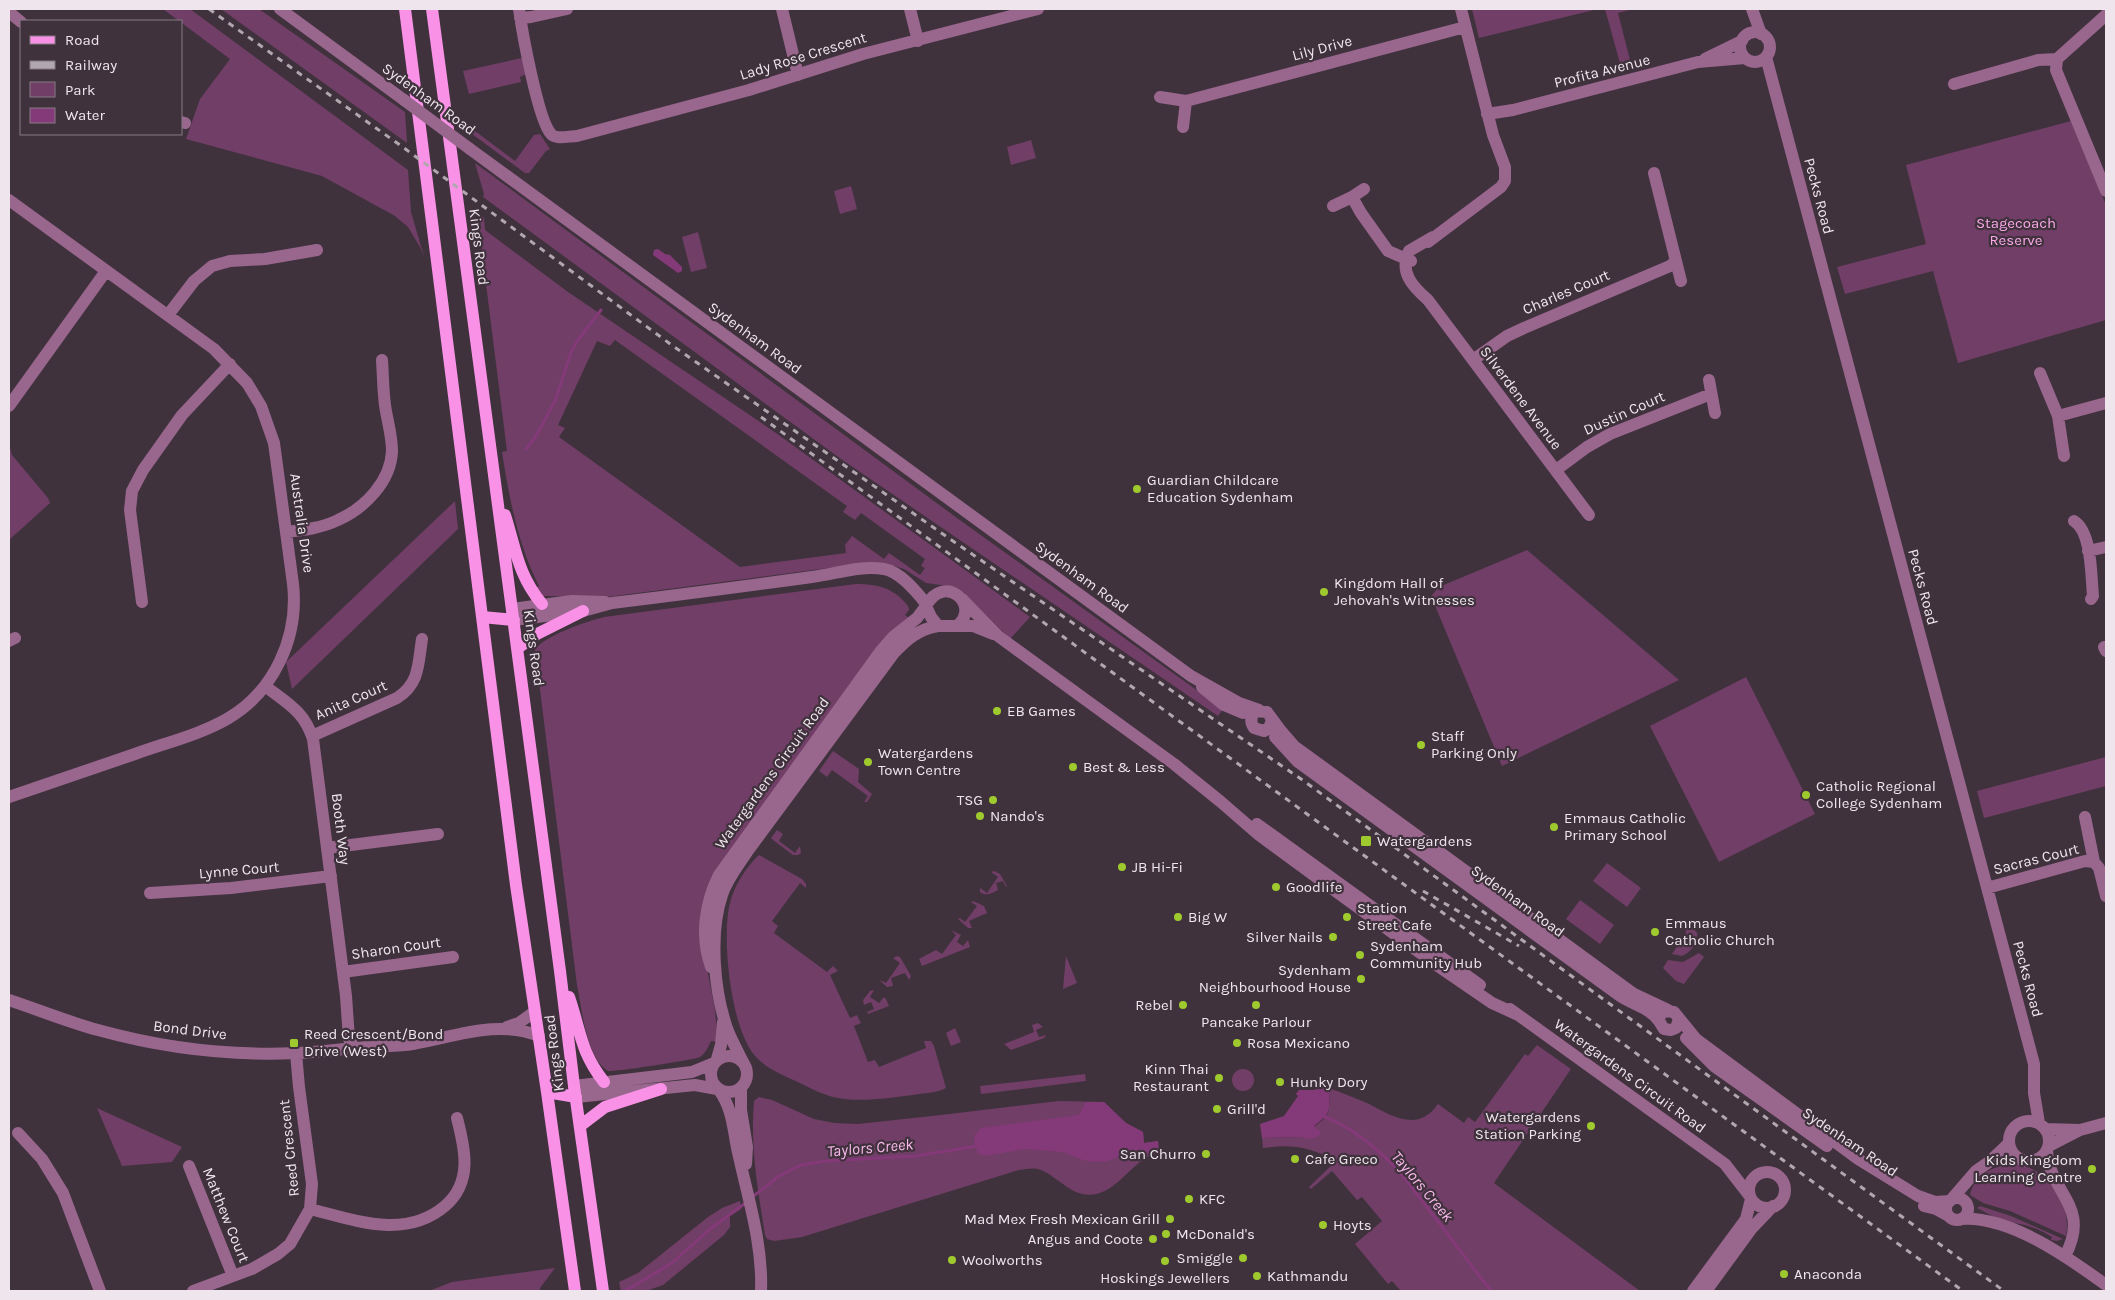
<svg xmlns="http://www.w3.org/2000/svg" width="2115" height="1300" viewBox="0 0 2115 1300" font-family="Karla,sans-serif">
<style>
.green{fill:#703e66;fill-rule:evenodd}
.water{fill:#843a78}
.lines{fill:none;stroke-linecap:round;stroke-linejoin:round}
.stream{stroke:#843a78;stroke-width:3}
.minor{stroke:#99668e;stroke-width:12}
.major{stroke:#f992e6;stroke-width:12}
.rail{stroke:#b1a7af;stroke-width:3;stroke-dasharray:6 6;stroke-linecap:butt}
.minor-bridge{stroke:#99668e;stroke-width:12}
.poi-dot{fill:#9fca2d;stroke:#40323d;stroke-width:2}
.labels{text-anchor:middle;stroke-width:4.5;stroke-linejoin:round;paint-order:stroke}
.street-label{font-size:15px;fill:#efe6ed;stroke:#40323d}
.park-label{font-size:15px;fill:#f9a7e8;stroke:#40323d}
.poi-label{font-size:15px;fill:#efe6ed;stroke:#40323d;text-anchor:start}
.water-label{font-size:16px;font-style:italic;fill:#f8b9ea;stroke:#40323d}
</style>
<rect width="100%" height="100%" fill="#40323d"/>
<path class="green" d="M 163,9 L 190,9 L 408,170 L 411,212 L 424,257 L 420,247 L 408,227 L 395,216 L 322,176 L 186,139 L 200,99 L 230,59 Z
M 221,9 L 259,9 L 405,112 L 407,143 Z
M 1472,9 L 1598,9 L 1479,38 Z
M 1605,9 L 1633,9 L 1618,13 L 1631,64 L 1621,67 Z
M 522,58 L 526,74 L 520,77 L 521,82 L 469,94 L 463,71 Z
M 2071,121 L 2106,205 L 2106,320 L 1958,363 L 1933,271 L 1845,294 L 1837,267 L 1926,244 L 1906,165 Z
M 475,131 L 515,161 L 534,135 L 540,134 L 550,149 L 546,151 L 529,173 L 525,173 L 472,134 Z
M 1031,140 L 1036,158 L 1011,165 L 1007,147 Z
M 475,163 L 957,518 L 1223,709 L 1218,716 L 841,459 L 483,197 L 484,194 Z
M 851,186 L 857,209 L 840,214 L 834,191 Z
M 477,212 L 484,218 L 485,230 L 568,292 L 776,433 L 1030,617 L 1010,639 L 965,594 L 955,587 L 926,583 L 904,569 L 885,563 L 859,564 L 607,597 L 543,596 L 535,589 L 539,586 C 518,545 509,497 502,452 L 507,451 ZM 615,340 L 847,506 L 843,512 L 855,520 L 861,513 L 925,559 L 921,566 L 925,568 L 920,575 L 889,553 L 884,559 L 852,536 L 845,545 L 846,553 L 740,567 L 559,437 L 565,428 L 558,425 L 597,341 L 610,346 Z
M 698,232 L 707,268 L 691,272 L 682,237 Z
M 9,445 L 12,455 L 48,498 L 50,503 L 9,540 Z
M 455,501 L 458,529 L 292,689 L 286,662 Z
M 1527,550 L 1679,680 L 1502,766 L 1431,596 L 1439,587 Z
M 856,584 C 878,584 894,588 908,606 L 909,610 L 905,615 L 909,618 L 748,828 L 704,953 L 715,1010 L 718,1042 L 711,1041 C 708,1047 706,1053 700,1057 C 693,1060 615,1072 608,1071 C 586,1057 582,1009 577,985 L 535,650 C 543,636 588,621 604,617 Z
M 1746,677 L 1815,814 L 1719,862 L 1650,726 Z
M 833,751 L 859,769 L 858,782 L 872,794 L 867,802 L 864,802 L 868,796 L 832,770 L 827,777 L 819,771 Z
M 2106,757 L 2106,786 L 1984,818 L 1977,791 Z
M 777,830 L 783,834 L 779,841 L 795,853 L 800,846 L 801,853 L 798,855 L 793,855 L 773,840 L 771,838 Z
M 759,855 L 802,879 L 806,884 L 806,888 L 800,883 L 772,921 L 778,926 L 774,933 L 827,972 L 833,966 L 838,971 L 830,975 L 850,1018 L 857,1015 L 861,1023 L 854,1026 L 868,1062 L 875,1060 L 879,1067 L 926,1048 L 924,1041 L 931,1041 L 934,1046 L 946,1088 C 936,1093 924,1093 913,1095 C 887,1098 859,1103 833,1097 C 818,1093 805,1085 791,1079 C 779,1073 766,1068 756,1057 C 731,1031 721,938 730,903 C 734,886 746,867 759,855 Z
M 1607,863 L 1641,888 L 1627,907 L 1593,881 Z
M 994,871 L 1000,874 L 1007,886 L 1006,887 L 1003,881 L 996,883 L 998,890 C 992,893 986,897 980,892 L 980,888 L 987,893 L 998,877 L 991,872 Z
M 1580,900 L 1614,925 L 1600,944 L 1566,919 Z
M 973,901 L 984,906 L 987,913 L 969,921 L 972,928 L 968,928 L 958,919 L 960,918 L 965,922 L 977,906 L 971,902 Z
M 1685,925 L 1694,929 L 1697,933 C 1698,943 1692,951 1682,956 L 1672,954 L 1678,945 L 1680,946 L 1686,934 Z
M 951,930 L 961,935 L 957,942 L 963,946 L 968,940 L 970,947 L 922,966 L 919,959 L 936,950 L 942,954 L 956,935 Z
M 1699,953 L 1704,957 L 1684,984 L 1676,981 L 1663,968 L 1668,960 L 1683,962 Z
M 897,956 L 900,957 L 911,976 L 909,980 L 905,973 L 891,978 L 893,986 L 887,987 L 879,980 L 886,983 L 900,963 L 893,958 Z
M 1066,956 L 1077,983 L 1063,989 Z
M 874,990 L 870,997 L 879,1003 L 884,997 L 886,999 L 889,1006 L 868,1014 L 867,1012 L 874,1009 L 871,1002 L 864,1005 L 863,1000 L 870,991 Z
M 1038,1023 L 1043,1027 L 1036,1030 L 1039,1037 L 1046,1035 L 1044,1038 L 1011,1050 L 1004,1044 L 1034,1032 L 1032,1025 Z
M 955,1028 L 961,1042 L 951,1046 L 946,1033 Z
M 1537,1045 L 1571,1069 L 1494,1183 L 1640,1291 L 1401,1291 L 1392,1281 L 1388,1284 L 1355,1244 L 1382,1221 L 1362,1197 L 1357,1200 L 1332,1171 L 1311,1189 L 1309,1187 L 1336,1161 C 1309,1147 1293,1144 1263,1148 L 1262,1138 L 1300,1137 L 1319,1131 L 1314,1127 C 1333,1113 1329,1111 1329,1088 C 1342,1093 1356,1098 1369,1104 C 1392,1116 1418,1133 1438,1104 L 1464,1123 L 1468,1117 L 1475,1122 L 1525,1054 L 1528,1056 Z
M1232 1080a11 11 0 1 1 22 0a11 11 0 1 1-22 0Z
M 1085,1074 L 1086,1081 L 981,1094 L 980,1086 Z
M 759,1097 L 772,1100 L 814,1119 L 834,1123 L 858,1124 L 941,1115 L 1059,1101 L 1104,1102 L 1126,1123 L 1143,1132 L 1144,1143 L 1158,1141 L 1159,1153 C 1134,1157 1121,1189 1096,1194 C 1073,1199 1060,1178 1041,1170 C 1034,1167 1027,1169 1019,1170 L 802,1237 L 774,1241 L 767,1239 L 765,1235 C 758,1190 750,1147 754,1101 Z
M 97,1108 L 182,1147 L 172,1162 L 122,1166 Z
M 2006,1164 C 2043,1161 2073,1201 2066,1236 L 2010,1211 L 1983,1203 L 1970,1195 C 1973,1178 1990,1168 2006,1164 Z
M 740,1201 L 741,1209 L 730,1216 L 730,1227 L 724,1235 L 663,1285 L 646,1291 L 621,1291 L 619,1282 L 638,1273 L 708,1217 L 722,1208 Z
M 1980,1206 L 2011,1216 L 2063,1239 L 2057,1241 L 2051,1240 L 2052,1237 C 2037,1228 2026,1224 2010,1223 C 2000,1222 1986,1212 1977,1208 Z
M 555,1268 L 540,1288 L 540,1291 L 429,1291 L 452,1282 Z"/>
<path class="water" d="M 658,249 L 665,254 L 670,255 L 682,267 L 682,271 L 678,273 L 653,255 L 654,250 Z
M 1324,1086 L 1329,1088 C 1329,1111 1333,1112 1314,1126 L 1321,1132 L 1319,1136 L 1311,1139 L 1300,1137 L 1262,1138 L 1260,1124 L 1284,1116 L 1298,1096 L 1296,1094 L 1299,1090 L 1314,1090 Z
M 1086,1102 L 1104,1102 L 1126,1123 L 1143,1132 L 1144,1143 L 1158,1141 L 1159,1153 L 1122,1156 L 1107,1161 L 1094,1162 L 1083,1160 L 1063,1152 L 1025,1149 L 985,1156 L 978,1153 L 975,1146 L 974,1136 L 981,1128 L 1079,1115 Z"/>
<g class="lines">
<path class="stream" d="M 526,449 L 536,436 L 555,401 L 571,352 L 578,340 L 601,310
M 1325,1117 C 1354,1128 1379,1150 1400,1172 L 1491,1291
M 751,1198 L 779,1176 L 801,1165 L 826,1161 L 915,1156 L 978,1146
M 625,1291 L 672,1263 L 710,1229 L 747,1202"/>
<path class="minor" d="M 280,9 L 404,100
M 519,9 C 522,31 538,120 551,134 C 556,140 569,136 577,136 L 749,90 L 863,54 L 1038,9
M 782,9 L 798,75
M 910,9 L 918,41
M 1752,9 L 1761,34
M 9,12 L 21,22
M 2106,15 L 2057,59 L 2056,70 L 2106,191
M 520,18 L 531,17 L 567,9
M1740 47a15 15 0 1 1 30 0a15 15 0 1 1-30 0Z
M 1766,57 L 2034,1064 L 2034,1093 L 2039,1123
M 1705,59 L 1742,41
M 1954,84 L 2038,60 L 2057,59
M 1160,97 L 1186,101 L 1465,27
M 1487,114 L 1513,110 L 1698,62 L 1745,58
M 181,122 L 185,123
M 1183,127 L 1186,101
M 470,149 L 1191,676 L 1239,703 L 1259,710
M 1654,173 L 1681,281
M 1352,197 L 1361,213 L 1388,251 L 1411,261
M 9,200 L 214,349 L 247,383 L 261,406 L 274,443 L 293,584 C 299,637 274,692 227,719 C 199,735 165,743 135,754 C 93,768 51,783 9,797
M 1333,206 L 1352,197 L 1364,189
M 1433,237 L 1409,251 C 1399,272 1412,286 1428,300 L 1589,515
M 1428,242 L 1501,187 L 1505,181 L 1505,167 L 1493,135 L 1461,9
M 168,315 L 194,281 L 212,266 L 230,261 L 265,259 L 317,250
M 1473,360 L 1507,336 L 1524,328 L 1670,266 L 1675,262
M 2040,373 L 2058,416 L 2064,456
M 1709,380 L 1715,413
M 9,406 L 106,271
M 2058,416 L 2106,403
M 1556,470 L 1587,447 L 1610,434 L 1711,394
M 2074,521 C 2092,532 2091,576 2093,596 L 2091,599
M 286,532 C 304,530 322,528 338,520 C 365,508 391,481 392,451 C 392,435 387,420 385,405 C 383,390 383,375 382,360
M 2088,551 L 2106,547
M 962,599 L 998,636 L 1174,764 L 1221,802 L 1259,835 L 1297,863 L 1438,966 L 1492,1003 L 1516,1014
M 142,602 L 130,510 L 132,491 L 143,470 L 182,415 L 230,364
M 512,609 L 572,601 L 605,602
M 514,620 L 583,611 L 612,603 C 679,595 746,586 812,577 C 836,574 860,565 884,569 C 901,572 917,592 927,605
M 958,625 C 981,605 944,572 926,606 L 931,617 L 938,626 L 973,626 L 993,634
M 9,641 L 15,638
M 2104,647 L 2106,651
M 265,686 C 287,703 304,711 313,739 L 346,996 L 349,1039 L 354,1048
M 1202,687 L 1224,705 L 1243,713
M 1272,720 L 1269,728 L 1264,731 L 1254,728 C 1250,722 1250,716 1256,711 L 1267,712 L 1281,731 L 1294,746 L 1634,994 L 1668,1010
M 312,736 L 397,698 C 420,683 418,664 422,639
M 1275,737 L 1298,762 L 1620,996 C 1634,1005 1650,1008 1659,1021
M 2085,817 L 2094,862
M 1257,824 L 1480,985
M 327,848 L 438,834
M 1987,888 L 2085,861 L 2094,862 L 2099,868 L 2106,896
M 150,893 L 231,888 L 331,876
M 711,967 C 700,936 705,903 719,875 L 880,652 L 893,637 L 917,618 L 926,606
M 343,972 L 453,957
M 9,1000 C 39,1010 68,1022 98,1030 C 163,1048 230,1056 296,1053 C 322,1052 347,1048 372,1047 C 386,1046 399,1046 413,1044 C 454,1037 498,1019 539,1036
M 1510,1009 L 1725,1164 L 1749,1195
M 1679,1019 L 1676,1028 L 1671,1030 L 1664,1029 L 1659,1021 L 1660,1015 L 1665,1011 L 1674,1012 L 1696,1039 L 1858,1159 L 1918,1196 L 1935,1202 L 1950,1201
M 507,1027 L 519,1023 L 534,1012
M 1686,1038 L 1714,1066 L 1827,1146
M711 1074a18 18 0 1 1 36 0a18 18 0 1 1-36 0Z
M 717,1059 L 721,1045 L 723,1022
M 743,1062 C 738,1052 732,1041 728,1031 C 714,993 709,933 722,895 C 727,879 738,866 747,852 L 894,653 C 907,639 919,629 938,626
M 574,1086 L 692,1072 L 714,1063
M 741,1088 L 741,1110 L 747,1147 L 746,1164
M 719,1090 C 732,1108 733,1127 737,1148 C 747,1195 763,1243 761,1291
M 576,1097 L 695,1085 L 717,1089
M2009 1141a20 20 0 1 1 40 0a20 20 0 1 1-40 0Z
M 2045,1129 L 2080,1130
M 18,1133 L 42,1159 L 63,1193 L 100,1291
M 2049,1146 L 2080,1130 L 2106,1123
M 2047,1150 C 2049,1194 2092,1205 2065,1256
M 189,1166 L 233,1276
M1749 1190a18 18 0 1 1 36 0a18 18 0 1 1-36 0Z
M1946 1209a11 11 0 1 1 22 0a11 11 0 1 1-22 0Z
M 1951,1200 L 1976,1171 L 1989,1162 L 2009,1143
M 1924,1206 L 1936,1209 L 1947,1215
M 310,1209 C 354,1220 405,1240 445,1206 C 473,1182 465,1149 457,1118
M 1962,1219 C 2010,1216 2069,1258 2106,1285
M 193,1291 L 252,1269 L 278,1254 L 290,1244 L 310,1209 L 312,1184 L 299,1087 L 296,1053
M 1693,1291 L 1746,1219 L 1751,1199
M 1706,1291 L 1752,1228 L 1773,1206"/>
<path class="major" d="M 405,9 L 516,885 L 547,1092 L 575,1291
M 432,9 L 560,971 L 574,1086 L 603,1291
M 505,515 C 516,550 518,575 542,604
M 482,617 L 514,620
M 518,648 L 537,634 L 583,611
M 569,997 C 581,1032 580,1051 604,1082
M 547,1092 L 576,1097
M 580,1126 L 605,1107 L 661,1089"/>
<path class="rail" d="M 209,9 L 404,148 L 673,346 L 950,539 L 1301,779 L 2004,1291
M 761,417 L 1963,1291
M 1423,891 L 1519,946"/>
<path class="minor-bridge" d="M 404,100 L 470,149"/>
</g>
<g class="poi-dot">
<circle cx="1137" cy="489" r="5"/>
<circle cx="1324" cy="592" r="5"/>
<circle cx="997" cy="711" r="5"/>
<circle cx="1421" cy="745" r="5"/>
<circle cx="868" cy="762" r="5"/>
<circle cx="1073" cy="767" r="5"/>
<circle cx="1806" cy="795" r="5"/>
<circle cx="993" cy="800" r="5"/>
<circle cx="980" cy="816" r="5"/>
<circle cx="1554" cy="827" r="5"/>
<rect x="1360" y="835" width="12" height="12" rx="2.5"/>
<circle cx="1122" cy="867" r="5"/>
<circle cx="1276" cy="887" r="5"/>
<circle cx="1178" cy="917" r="5"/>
<circle cx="1347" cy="917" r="5"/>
<circle cx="1655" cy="932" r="5"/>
<circle cx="1333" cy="937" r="5"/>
<circle cx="1360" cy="955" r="5"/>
<circle cx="1361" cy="979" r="5"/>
<circle cx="1183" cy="1005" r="5"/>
<circle cx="1256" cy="1005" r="5"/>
<rect x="289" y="1038" width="10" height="10" rx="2.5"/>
<circle cx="1237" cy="1043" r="5"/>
<circle cx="1219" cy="1078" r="5"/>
<circle cx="1280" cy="1082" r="5"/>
<circle cx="1217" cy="1109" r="5"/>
<circle cx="1591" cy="1126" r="5"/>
<circle cx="1206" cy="1154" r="5"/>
<circle cx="1295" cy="1159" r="5"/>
<circle cx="2092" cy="1169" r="5"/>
<circle cx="1189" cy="1199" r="5"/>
<circle cx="1170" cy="1219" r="5"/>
<circle cx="1323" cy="1225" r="5"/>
<circle cx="1166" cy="1234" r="5"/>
<circle cx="1153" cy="1239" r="5"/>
<circle cx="1243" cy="1258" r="5"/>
<circle cx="952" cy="1260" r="5"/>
<circle cx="1165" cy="1261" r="5"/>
<circle cx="1784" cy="1274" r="5"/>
<circle cx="1257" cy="1276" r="5"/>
</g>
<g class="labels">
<g class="street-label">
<text transform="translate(1322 48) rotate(-15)" y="5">Lily Drive</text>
<text transform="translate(803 56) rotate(-17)" y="5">Lady Rose Crescent</text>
<text transform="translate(1602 71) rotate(-14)" y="5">Profita Avenue</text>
<text transform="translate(429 99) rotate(36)" y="5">Sydenham Road</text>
<text transform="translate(1819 196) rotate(75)" y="5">Pecks Road</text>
<text transform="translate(479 247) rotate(83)" y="5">Kings Road</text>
<text transform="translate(1566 292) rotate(-23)" y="5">Charles Court</text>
<text transform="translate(755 338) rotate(36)" y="5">Sydenham Road</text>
<text transform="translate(1521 398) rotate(53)" y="5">Silverdene Avenue</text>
<text transform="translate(1624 413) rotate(-24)" y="5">Dustin Court</text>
<text transform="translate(302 523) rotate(82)" y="5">Australia Drive</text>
<text transform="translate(1082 577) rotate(36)" y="5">Sydenham Road</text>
<text transform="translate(1923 587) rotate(75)" y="5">Pecks Road</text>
<text transform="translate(534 648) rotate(82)" y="5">Kings Road</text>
<text transform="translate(351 700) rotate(-24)" y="5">Anita Court</text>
<text transform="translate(772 773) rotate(-54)" y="5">Watergardens Circuit Road</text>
<text transform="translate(341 829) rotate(83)" y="5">Booth Way</text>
<text transform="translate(2036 859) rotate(-14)" y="5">Sacras Court</text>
<text transform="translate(239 870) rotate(-5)" y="5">Lynne Court</text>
<text transform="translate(1518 901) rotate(36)" y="5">Sydenham Road</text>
<text transform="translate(396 948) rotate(-8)" y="5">Sharon Court</text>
<text transform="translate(2028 979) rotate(75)" y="5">Pecks Road</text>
<text transform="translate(190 1030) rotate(7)" y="5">Bond Drive</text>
<text transform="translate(554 1053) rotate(-97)" y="5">Kings Road</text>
<text transform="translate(1630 1076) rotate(36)" y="5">Watergardens Circuit Road</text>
<text transform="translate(1850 1142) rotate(34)" y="5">Sydenham Road</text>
<text transform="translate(289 1148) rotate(-96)" y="5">Reed Crescent</text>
<text transform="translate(226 1215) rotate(68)" y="5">Matthew Court</text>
</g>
<g class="park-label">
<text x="2016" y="228">Stagecoach<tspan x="2016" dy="17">Reserve</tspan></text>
</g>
<g class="poi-label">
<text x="1147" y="485">Guardian Childcare<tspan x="1147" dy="17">Education Sydenham</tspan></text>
<text x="1334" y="588">Kingdom Hall of<tspan x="1334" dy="17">Jehovah's Witnesses</tspan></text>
<text x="1007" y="716">EB Games</text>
<text x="1431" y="741">Staff<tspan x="1431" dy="17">Parking Only</tspan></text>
<text x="878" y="758">Watergardens<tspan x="878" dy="17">Town Centre</tspan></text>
<text x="1083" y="772">Best &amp; Less</text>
<text x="1816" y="791">Catholic Regional<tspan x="1816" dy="17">College Sydenham</tspan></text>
<text x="983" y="805" text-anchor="end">TSG</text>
<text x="990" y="821">Nando's</text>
<text x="1564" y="823">Emmaus Catholic<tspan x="1564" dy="17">Primary School</tspan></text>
<text x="1377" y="846">Watergardens</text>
<text x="1132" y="872">JB Hi-Fi</text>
<text x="1286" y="892">Goodlife</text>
<text x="1357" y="913">Station<tspan x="1357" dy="17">Street Cafe</tspan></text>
<text x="1188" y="922">Big W</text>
<text x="1665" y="928">Emmaus<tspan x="1665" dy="17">Catholic Church</tspan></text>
<text x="1323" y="942" text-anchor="end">Silver Nails</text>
<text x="1370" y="951">Sydenham<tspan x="1370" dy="17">Community Hub</tspan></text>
<text x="1351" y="975" text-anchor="end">Sydenham<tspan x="1351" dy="17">Neighbourhood House</tspan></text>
<text x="1173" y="1010" text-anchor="end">Rebel</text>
<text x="1256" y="1027" text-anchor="middle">Pancake Parlour</text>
<text x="304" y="1039">Reed Crescent/Bond<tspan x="304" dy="17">Drive (West)</tspan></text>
<text x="1247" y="1048">Rosa Mexicano</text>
<text x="1209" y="1074" text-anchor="end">Kinn Thai<tspan x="1209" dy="17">Restaurant</tspan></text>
<text x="1290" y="1087">Hunky Dory</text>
<text x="1227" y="1114">Grill'd</text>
<text x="1581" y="1122" text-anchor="end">Watergardens<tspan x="1581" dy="17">Station Parking</tspan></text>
<text x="1196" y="1159" text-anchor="end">San Churro</text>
<text x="1305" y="1164">Cafe Greco</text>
<text x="2082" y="1165" text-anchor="end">Kids Kingdom<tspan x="2082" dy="17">Learning Centre</tspan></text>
<text x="1199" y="1204">KFC</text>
<text x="1160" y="1224" text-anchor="end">Mad Mex Fresh Mexican Grill</text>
<text x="1333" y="1230">Hoyts</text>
<text x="1176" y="1239">McDonald's</text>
<text x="1143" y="1244" text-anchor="end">Angus and Coote</text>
<text x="1233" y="1263" text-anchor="end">Smiggle</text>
<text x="962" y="1265">Woolworths</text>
<text x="1794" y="1279">Anaconda</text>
<text x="1267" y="1281">Kathmandu</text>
<text x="1165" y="1283" text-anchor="middle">Hoskings Jewellers</text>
</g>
<g class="water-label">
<text transform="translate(870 1147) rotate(-5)" y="6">Taylors Creek</text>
<text transform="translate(1423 1186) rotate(50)" y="6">Taylors Creek</text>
</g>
</g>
<rect width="2115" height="1300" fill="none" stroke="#efe6ed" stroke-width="20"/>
<rect x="20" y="20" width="162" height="115" fill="#40323d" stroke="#867a83"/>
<rect x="30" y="36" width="25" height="8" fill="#f992e6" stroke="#867a83"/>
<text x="65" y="45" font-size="15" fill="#efe6ed">Road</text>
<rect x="30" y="61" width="25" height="8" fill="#b1a7af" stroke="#867a83"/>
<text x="65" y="70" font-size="15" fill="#efe6ed">Railway</text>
<rect x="30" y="82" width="25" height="15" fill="#703e66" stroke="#867a83"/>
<text x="65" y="95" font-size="15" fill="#efe6ed">Park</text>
<rect x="30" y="108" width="25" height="15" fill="#843a78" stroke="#867a83"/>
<text x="65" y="120" font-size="15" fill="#efe6ed">Water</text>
</svg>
